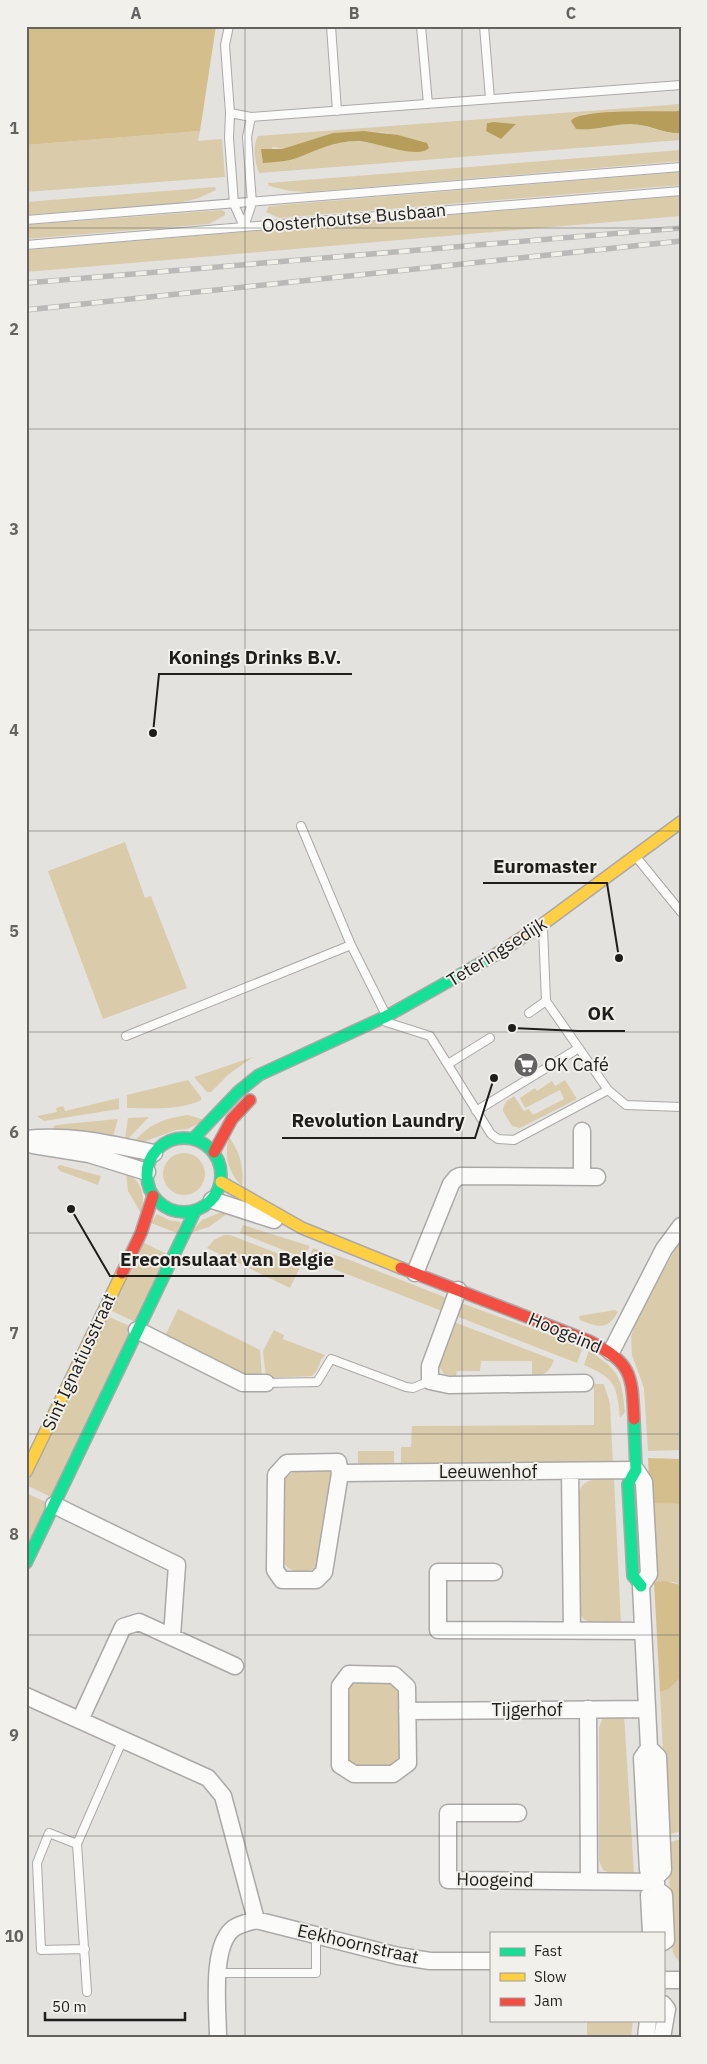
<svg xmlns="http://www.w3.org/2000/svg" width="707" height="2064" viewBox="0 0 707 2064" font-family="'IBM Plex Sans',sans-serif">
<style>
.green{fill:#dacbab;fill-rule:evenodd}
.forest{fill:#d4bf8c}
.water{fill:#b69d5a}
.lines{fill:none;stroke-linecap:round;stroke-linejoin:round}
.lane-casing{stroke:#aaa9a7;stroke-width:10}
.street-casing{stroke:#aaa9a7;stroke-width:19}
.fast-casing{stroke:#aaa9a7;stroke-width:14}
.slow-casing{stroke:#aaa9a7;stroke-width:14}
.jam-casing{stroke:#aaa9a7;stroke-width:14}
.lane{stroke:#fbfbfa;stroke-width:8}
.street{stroke:#fbfbfa;stroke-width:16}
.fast{stroke:#16e098;stroke-width:11}
.slow{stroke:#ffcf43;stroke-width:11}
.jam{stroke:#f24e42;stroke-width:11}
.rail-casing{stroke:#bab9b8;stroke-width:5.5}
.rail{stroke:#f2f0eb;stroke-width:4;stroke-dasharray:11;stroke-linecap:butt}
.grid{fill:none;stroke:#646361;stroke-width:1;stroke-opacity:0.55}
.labels{text-anchor:middle;stroke-width:4;stroke-linejoin:round;paint-order:stroke}
.street-label{font-size:18px;fill:#1f1e1d;stroke:#f2f0eb}
.poi-label{font-size:18px;fill:#1f1e1d;stroke:#f2f0eb;text-anchor:start}
.leader{fill:none;stroke:#1f1e1d;stroke-width:2}
.callout-dot{fill:#1f1e1d;stroke:#f2f0eb;stroke-width:2}
.callout-label{font-size:19px;text-anchor:middle;font-weight:bold;fill:#1f1e1d;stroke:#f2f0eb;stroke-width:4;stroke-linejoin:round;paint-order:stroke}
.neatline{fill:none;stroke:#646361;stroke-width:2}
.grid-label{font-size:16px;text-anchor:middle;font-weight:bold;fill:#646361}
</style>
<rect width="100%" height="100%" fill="#e4e2df"/>
<path class="green" d="M 681,104 L 681,111 L 583,114 L 594,128 C 606,125 622,122 634,124 C 650,126 664,134 681,133 L 681,140 L 259,173 C 255,162 252,147 258,136 ZM 494,122 L 516,124 L 501,139 L 486,130 L 487,123 ZM 364,131 L 389,133 L 378,144 L 357,141 L 332,143 L 292,160 L 263,163 L 273,147 L 282,149 L 333,133 Z
M 200,131 L 198,141 L 222,139 L 225,177 L 26,192 L 26,145 Z
M 681,150 L 681,161 L 308,192 L 290,191 L 269,186 L 268,183 Z
M 681,172 L 681,185 L 279,218 L 266,212 L 269,206 Z
M 215,187 L 216,190 L 199,198 L 179,203 L 26,215 L 26,202 Z
M 681,196 L 681,216 L 26,272 L 26,250 Z
M 222,210 L 225,212 L 225,215 L 209,224 L 26,239 L 26,225 Z
M 125,842 L 145,898 L 151,896 L 187,988 L 103,1019 L 48,871 Z
M 253,1057 L 229,1074 L 211,1092 L 207,1092 L 194,1077 Z
M 188,1080 L 201,1097 L 201,1100 C 179,1111 151,1108 127,1108 L 127,1095 Z
M 565,1080 L 577,1099 L 520,1128 L 512,1126 L 503,1111 C 503,1103 508,1100 514,1096 L 524,1111 L 529,1109 L 533,1115 L 564,1099 L 560,1090 L 525,1108 L 520,1098 L 535,1088 L 537,1091 L 552,1081 L 555,1086 Z
M 119,1098 L 119,1109 L 44,1121 L 37,1116 L 57,1112 L 56,1108 L 63,1106 L 65,1111 Z
M 188,1115 L 205,1120 L 188,1129 L 176,1130 L 146,1141 L 135,1141 C 150,1123 166,1118 188,1115 Z
M 149,1117 L 127,1140 L 125,1140 L 128,1118 Z
M 118,1119 L 113,1137 L 56,1130 L 53,1127 L 56,1125 Z
M 229,1137 C 240,1152 244,1167 242,1186 C 228,1172 224,1156 229,1137 Z
M163 1174a21 21 0 1 1 42 0a21 21 0 1 1-42 0Z
M 60,1165 L 101,1176 L 98,1185 L 60,1171 L 57,1167 Z
M 126,1172 C 144,1184 144,1195 142,1215 L 128,1191 Z
M 219,1213 L 228,1213 L 209,1227 L 190,1233 L 202,1220 Z
M 157,1214 L 169,1220 L 181,1222 L 177,1233 L 151,1223 Z
M 243,1225 L 310,1246 L 304,1258 L 240,1233 Z
M 224,1235 L 230,1235 L 302,1263 L 290,1288 L 207,1248 L 214,1240 Z
M 681,1239 L 681,1450 L 648,1451 L 644,1388 L 632,1355 L 631,1337 L 636,1321 Z
M 142,1242 L 167,1254 L 135,1322 L 110,1310 Z
M 313,1248 L 347,1259 L 447,1298 L 442,1311 L 308,1259 Z
M 461,1303 L 583,1347 L 577,1363 L 456,1316 Z
M 178,1309 L 260,1350 L 262,1377 L 246,1376 L 164,1338 Z
M 615,1310 L 618,1312 C 607,1331 598,1327 580,1320 L 579,1316 Z
M 107,1316 L 132,1327 L 51,1497 L 26,1485 Z
M 454,1322 L 554,1360 C 550,1371 545,1376 532,1376 L 532,1361 L 481,1361 L 480,1371 L 457,1371 L 456,1377 L 444,1374 L 439,1367 L 439,1359 Z
M 274,1330 L 284,1335 L 283,1339 L 325,1355 L 321,1360 L 317,1370 L 312,1376 L 266,1378 L 263,1351 Z
M 589,1350 C 620,1373 621,1374 625,1412 L 620,1418 C 617,1385 615,1378 584,1365 Z
M 594,1384 L 604,1384 L 610,1404 L 613,1465 L 401,1466 L 401,1447 L 411,1447 L 412,1426 L 594,1425 Z
M 358,1451 L 394,1451 L 394,1466 L 358,1466 Z
M 295,1471 L 328,1471 L 332,1474 L 318,1565 C 308,1576 286,1574 282,1558 L 283,1479 Z
M 614,1479 L 621,1624 C 606,1623 584,1628 579,1611 L 579,1493 C 583,1476 600,1480 614,1479 Z
M 26,1493 L 48,1503 L 26,1549 Z
M 650,1503 L 681,1504 L 681,1585 L 674,1582 L 654,1582 Z
M 681,1677 L 681,1831 L 667,1835 L 660,1692 L 669,1689 Z
M 359,1682 C 374,1682 393,1678 399,1693 L 400,1753 C 399,1757 398,1761 395,1764 C 389,1769 358,1768 352,1764 C 349,1761 348,1757 347,1753 L 348,1690 L 352,1684 Z
M 610,1714 L 624,1714 L 634,1874 L 612,1874 L 603,1870 L 599,1861 L 599,1728 L 602,1719 Z
M 681,1839 L 681,1964 L 674,1955 L 672,1947 L 668,1843 Z
M 587,2020 L 633,2020 L 631,2038 L 587,2038 Z"/>
<path class="forest" d="M 26,26 L 216,26 L 200,131 L 26,145 Z
M 648,1458 L 681,1459 L 681,1504 L 650,1503 Z
M 665,1581 L 681,1585 L 681,1677 L 669,1689 L 660,1692 L 654,1582 Z"/>
<path class="water" d="M 681,111 L 681,133 C 663,134 648,124 631,124 C 612,124 594,131 576,129 L 571,121 C 578,108 662,112 681,111 Z
M 494,122 L 516,124 L 501,139 L 486,131 L 487,123 Z
M 364,131 L 398,135 L 427,143 L 429,148 C 418,160 374,141 357,141 C 333,141 316,151 294,159 C 284,162 273,162 263,163 L 261,149 L 282,149 L 333,133 Z"/>
<g class="lines">
<defs>
<path id="lane" d="M 229,26 L 225,45 L 230,113 L 251,117 L 681,85
M 331,26 L 337,111
M 421,26 L 428,104
M 484,26 L 490,99
M 230,113 L 229,138 L 234,204 L 244,227
M 26,220 L 681,167
M 244,227 L 252,203 L 247,137 L 251,117
M 26,245 L 681,191
M 301,826 L 351,945 L 386,1015
M 637,858 L 681,912
M 529,1013 L 546,1001
M 386,1022 L 430,1036 L 491,1134 L 498,1139 L 514,1140 L 608,1090 L 546,1001 L 543,928
M 126,1036 L 351,945
M 448,1064 L 490,1038
M 608,1090 L 626,1105 L 681,1107
M 476,1111 L 579,1048
M 266,1383 L 317,1382 L 331,1359 L 406,1387 L 413,1388 L 430,1381
M 77,1844 L 49,1833 L 37,1863 L 41,1950 L 85,1949
M 218,1973 L 316,1973 L 316,1935
M 87,1992 L 77,1844 L 123,1739"/>
<path id="street" d="M 26,1139 C 71,1134 111,1144 154,1153
M 33,1145 L 89,1154 L 147,1172
M 582,1177 L 582,1131
M 212,1200 L 274,1220
M 415,1273 L 451,1184 L 456,1178 L 460,1176 L 597,1177
M 458,1290 L 430,1366 L 430,1381 L 449,1385 L 585,1383
M 137,1330 L 243,1383 L 266,1383
M 611,1352 L 664,1249 L 681,1226
M 338,1462 L 340,1473 L 324,1572 L 316,1580 L 282,1580 L 275,1570 L 276,1475 L 287,1463 Z
M 570,1471 L 572,1631
M 340,1473 L 636,1470 L 644,1482 L 649,1574 L 641,1586 L 649,1748 L 642,1758 L 648,1870 L 656,1877 L 656,1889 L 664,1895 L 666,1940 L 663,1942
M 54,1505 L 177,1565 L 172,1636
M 494,1572 L 438,1572 L 438,1630 L 643,1631
M 349,1674 L 394,1675 L 407,1687 L 408,1763 L 393,1774 L 354,1774 L 340,1765 L 340,1686 Z
M 26,1696 L 208,1778 L 223,1796 L 256,1920 L 398,1956 L 430,1961 L 491,1961
M 588,1709 L 589,1880
M 407,1711 L 647,1709
M 80,1720 L 123,1627 L 139,1622 L 235,1666
M 649,1748 L 658,1757 L 663,1870 L 656,1877
M 518,1813 L 448,1813 L 448,1880 L 656,1882
M 651,1933 L 649,1895 L 656,1889
M 663,1980 L 681,1980
M 218,2038 C 218,2010 210,1945 234,1928 C 240,1924 249,1922 256,1920
M 646,2038 L 648,2020
M 662,2038 L 667,2009 L 663,2004"/>
<path id="fast" d="M147 1175a37 37 0 1 1 74 0a37 37 0 1 1-74 0Z
M 193,1139 L 238,1092 L 259,1075 L 387,1016 L 495,955
M 634,1419 L 636,1470 L 628,1484 L 633,1576 L 641,1586
M 26,1563 L 195,1211"/>
<path id="slow" d="M 495,955 L 543,924 L 681,822
M 221,1182 L 302,1228 L 401,1268
M 26,1472 L 122,1273"/>
<path id="jam" d="M 214,1152 L 232,1119 L 250,1100
M 401,1268 L 589,1341 C 632,1363 632,1374 634,1419
M 122,1273 L 141,1233 L 153,1196"/>
</defs>
<use href="#lane" class="lane-casing"/>
<use href="#street" class="street-casing"/>
<use href="#fast" class="fast-casing"/>
<use href="#slow" class="slow-casing"/>
<use href="#jam" class="jam-casing"/>
<use href="#lane" class="lane"/>
<use href="#street" class="street"/>
<use href="#fast" class="fast"/>
<use href="#slow" class="slow"/>
<use href="#jam" class="jam"/>
<defs>
<path id="rail" d="M 26,283 L 681,228
M 26,310 L 681,241"/>
</defs>
<use href="#rail" class="rail-casing"/>
<use href="#rail" class="rail"/>
</g>
<path class="grid" d="M 245,26 L 245,2038M 462,26 L 462,2038M 26,228 L 681,228M 26,429 L 681,429M 26,630 L 681,630M 26,831 L 681,831M 26,1032 L 681,1032M 26,1233 L 681,1233M 26,1434 L 681,1434M 26,1635 L 681,1635M 26,1836 L 681,1836"/>
<defs>
<symbol id="supermarket-disc" viewBox="-11 -11 22 22"><circle r="9.5" fill="#646361" stroke="#f2f0eb"/><path d="M-6-5.5h2.5l.6 2H6L4.5 2H-2.5L-4.4-4H-6ZM-1.5 3.2a1.3 1.3 0 1 0 .1 0ZM3 3.2a1.3 1.3 0 1 0 .1 0Z" fill="#fff"/></symbol>
</defs>
<g fill-rule="evenodd">
<use href="#supermarket-disc" x="512" y="1051" width="28" height="28"/>
</g>
<g class="labels">
<g class="street-label">
<text transform="translate(354 218) rotate(-5)" y="6">Oosterhoutse Busbaan</text>
<text transform="translate(497 952) rotate(-32)" y="6">Teteringsedijk</text>
<text transform="translate(565 1333) rotate(23)" y="6">Hoogeind</text>
<text transform="translate(79 1362) rotate(-65)" y="6">Sint Ignatiusstraat</text>
<text x="488" y="1478">Leeuwenhof</text>
<text x="527" y="1716">Tijgerhof</text>
<text transform="translate(495 1880) rotate(1)" y="6">Hoogeind</text>
<text transform="translate(358 1944) rotate(13)" y="6">Eekhoornstraat</text>
</g>
<g class="poi-label">
<text x="544" y="1071">OK Café</text>
</g>
</g>
<path class="leader" d="M153 733L159 674H352M619 958L607 883H483M512 1028L578 1031H625M494 1078L475 1138H282M71 1209L110 1276H344"/>
<g class="callout-dot">
<circle cx="153" cy="733" r="5"/>
<circle cx="619" cy="958" r="5"/>
<circle cx="512" cy="1028" r="5"/>
<circle cx="494" cy="1078" r="5"/>
<circle cx="71" cy="1209" r="5"/>
</g>
<g class="callout-label">
<text x="255" y="664">Konings Drinks B.V.</text>
<text x="545" y="873">Euromaster</text>
<text x="601" y="1020">OK</text>
<text x="378" y="1127">Revolution Laundry</text>
<text x="227" y="1266">Ereconsulaat van Belgie</text>
</g>
<rect width="707" height="2064" fill="none" stroke="#f2f0eb" stroke-width="55"/>
<rect x="490" y="1932" width="175" height="90" fill="#f2f0eb" stroke="#9e9c99"/>
<rect x="500" y="1948" width="25" height="8" fill="#16e098" stroke="#9e9c99"/>
<text x="534" y="1956" font-size="15" fill="#1f1e1d">Fast</text>
<rect x="500" y="1973" width="25" height="8" fill="#ffcf43" stroke="#9e9c99"/>
<text x="534" y="1982" font-size="15" fill="#1f1e1d">Slow</text>
<rect x="500" y="1998" width="25" height="8" fill="#f24e42" stroke="#9e9c99"/>
<text x="534" y="2006" font-size="15" fill="#1f1e1d">Jam</text>
<path d="M45 2012v8h140v-8" fill="none" stroke="#1f1e1d" stroke-width="2.5"/>
<text x="52" y="2012" font-size="15" fill="#1f1e1d" stroke="#f2f0eb" stroke-width="4" paint-order="stroke">50 m</text>
<rect x="28" y="28" width="652" height="2008" class="neatline"/>
<g class="grid-label">
<text x="136" y="19">A</text>
<text x="354" y="19">B</text>
<text x="571" y="19">C</text>
<text x="14" y="134">1</text>
<text x="14" y="335">2</text>
<text x="14" y="535">3</text>
<text x="14" y="736">4</text>
<text x="14" y="937">5</text>
<text x="14" y="1138">6</text>
<text x="14" y="1339">7</text>
<text x="14" y="1540">8</text>
<text x="14" y="1741">9</text>
<text x="14" y="1942">10</text>
</g>
</svg>
